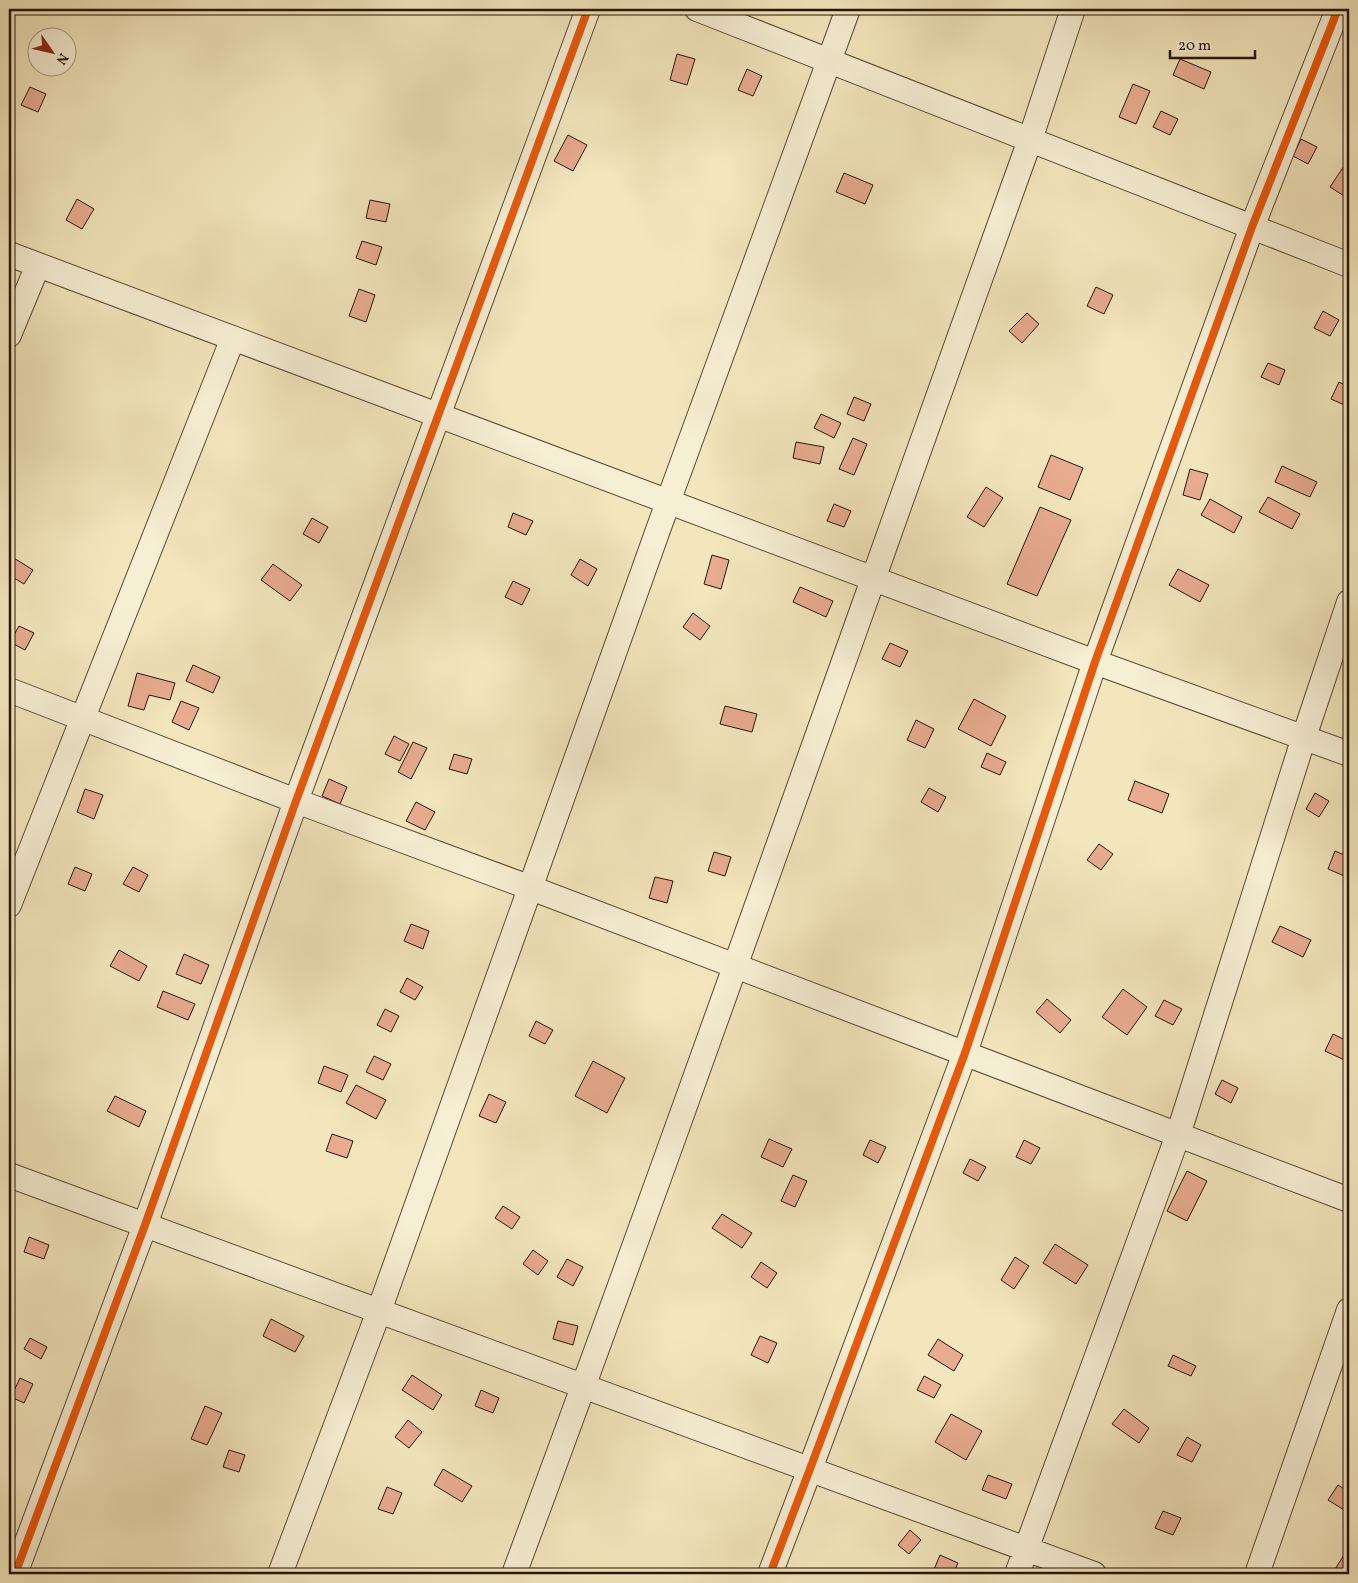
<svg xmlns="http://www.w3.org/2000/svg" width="1358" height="1583" viewBox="0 0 1358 1583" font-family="Vollkorn,serif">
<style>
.building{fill:#e9ac91;stroke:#271505}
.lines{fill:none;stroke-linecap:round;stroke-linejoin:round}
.minor-casing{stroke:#5a4933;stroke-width:26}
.minor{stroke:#f7efd4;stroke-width:24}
.cycleway-casing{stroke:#f7efd4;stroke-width:11}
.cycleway{stroke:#e8590c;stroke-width:8}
</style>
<rect width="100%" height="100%" fill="#f3e6bd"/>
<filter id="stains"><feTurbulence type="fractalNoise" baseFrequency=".004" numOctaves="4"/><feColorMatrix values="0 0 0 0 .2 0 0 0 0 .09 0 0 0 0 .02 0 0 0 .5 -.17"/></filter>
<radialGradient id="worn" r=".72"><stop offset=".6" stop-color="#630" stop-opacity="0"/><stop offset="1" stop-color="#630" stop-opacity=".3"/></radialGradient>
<path class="building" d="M 677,54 L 695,59 L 687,85 L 670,80 Z
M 1180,59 L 1211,72 L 1204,89 L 1173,75 Z
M 747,69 L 762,76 L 753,96 L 738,90 Z
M 1133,84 L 1150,91 L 1136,124 L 1119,117 Z
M 30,87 L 46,94 L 38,112 L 21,105 Z
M 1161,111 L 1178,119 L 1170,135 L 1153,127 Z
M 568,135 L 587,145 L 573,171 L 554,161 Z
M 1301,139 L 1317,147 L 1308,164 L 1293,156 Z
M 1348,160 L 1349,161 L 1349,199 L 1330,187 Z
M 844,173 L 873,185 L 865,204 L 836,192 Z
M 77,199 L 94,209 L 82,229 L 66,220 Z
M 370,200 L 390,204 L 386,222 L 366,218 Z
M 362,241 L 382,247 L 376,265 L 356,258 Z
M 1096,287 L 1113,295 L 1104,314 L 1087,306 Z
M 359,289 L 375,295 L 366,322 L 349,316 Z
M 1323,311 L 1339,320 L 1330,336 L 1314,328 Z
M 1027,313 L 1039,324 L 1022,343 L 1009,331 Z
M 1268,363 L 1285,370 L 1279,385 L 1261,377 Z
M 1339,382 L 1349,387 L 1349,407 L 1331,399 Z
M 854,397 L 871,404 L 864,421 L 847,414 Z
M 821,414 L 841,423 L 834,438 L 814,428 Z
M 853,438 L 867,444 L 854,475 L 839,469 Z
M 796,442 L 824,447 L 820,464 L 793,458 Z
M 1051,455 L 1083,468 L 1070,500 L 1038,487 Z
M 1282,466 L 1317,482 L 1310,497 L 1275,482 Z
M 1190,469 L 1208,474 L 1200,500 L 1183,495 Z
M 986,487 L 1003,498 L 984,527 L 967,517 Z
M 1268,497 L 1300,514 L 1292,529 L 1259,512 Z
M 1210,499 L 1242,517 L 1234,533 L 1201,515 Z
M 834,504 L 851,511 L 844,527 L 827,521 Z
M 1040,507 L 1071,520 L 1037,596 L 1007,584 Z
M 513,513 L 533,521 L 526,535 L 508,527 Z
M 312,518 L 328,527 L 319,543 L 303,534 Z
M 9,555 L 33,570 L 24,584 L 9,575 Z
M 712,555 L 729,560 L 721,589 L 704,584 Z
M 580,559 L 597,569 L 588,586 L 571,575 Z
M 273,564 L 302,585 L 290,601 L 261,580 Z
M 1178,569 L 1209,585 L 1200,602 L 1169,585 Z
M 513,581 L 530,589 L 522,605 L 505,597 Z
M 800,587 L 833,601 L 826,617 L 793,602 Z
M 693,613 L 710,626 L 700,640 L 683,627 Z
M 19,626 L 34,633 L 25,650 L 10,642 Z
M 890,643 L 908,651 L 900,667 L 882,659 Z
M 193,665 L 220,677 L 213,693 L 186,681 Z
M 137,673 L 175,683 L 170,700 L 149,695 L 144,710 L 128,706 Z
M 974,699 L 1006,716 L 991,746 L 958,729 Z
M 181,701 L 199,708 L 189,730 L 172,722 Z
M 725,706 L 757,714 L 752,732 L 720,724 Z
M 916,720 L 934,729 L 925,748 L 907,740 Z
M 394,736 L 409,744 L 400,761 L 385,754 Z
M 413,742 L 427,748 L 411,779 L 398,772 Z
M 987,753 L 1006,762 L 1000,775 L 981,767 Z
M 454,754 L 472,759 L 467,774 L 449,769 Z
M 329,779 L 347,787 L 340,804 L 322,796 Z
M 1135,781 L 1169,794 L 1162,813 L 1128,800 Z
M 929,788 L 946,797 L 938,812 L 921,802 Z
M 85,789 L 103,795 L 94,819 L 77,812 Z
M 1315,793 L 1329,801 L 1319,817 L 1306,809 Z
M 416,802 L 435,812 L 425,830 L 406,821 Z
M 1099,844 L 1113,854 L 1101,870 L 1087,860 Z
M 1335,851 L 1349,857 L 1349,878 L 1328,869 Z
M 714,852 L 731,857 L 725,876 L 708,871 Z
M 75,867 L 92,874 L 85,891 L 68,884 Z
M 133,867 L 148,875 L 139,892 L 123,884 Z
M 655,877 L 673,881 L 667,903 L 649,898 Z
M 411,924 L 429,931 L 423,949 L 404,941 Z
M 1280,926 L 1311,940 L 1303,957 L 1272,942 Z
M 119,950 L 147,966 L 139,981 L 110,966 Z
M 184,954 L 209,965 L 201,984 L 176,974 Z
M 407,978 L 423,987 L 415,1000 L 400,992 Z
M 1123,989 L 1147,1007 L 1127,1035 L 1102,1017 Z
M 163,991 L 195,1004 L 188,1020 L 157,1007 Z
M 1047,999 L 1071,1020 L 1060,1033 L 1036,1012 Z
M 1164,1000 L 1182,1009 L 1173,1025 L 1155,1016 Z
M 385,1009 L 399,1016 L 391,1032 L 377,1025 Z
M 536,1021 L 553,1030 L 545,1044 L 529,1036 Z
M 1333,1034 L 1349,1042 L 1349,1062 L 1325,1051 Z
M 374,1056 L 391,1064 L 383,1080 L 366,1072 Z
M 593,1061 L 625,1078 L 607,1113 L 575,1096 Z
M 324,1066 L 348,1075 L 341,1092 L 318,1083 Z
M 1222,1080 L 1238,1088 L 1231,1103 L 1215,1094 Z
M 356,1085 L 386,1100 L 376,1119 L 346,1103 Z
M 489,1094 L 506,1102 L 496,1123 L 479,1116 Z
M 115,1096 L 146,1111 L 139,1127 L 107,1111 Z
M 332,1134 L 353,1141 L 347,1158 L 326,1151 Z
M 769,1139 L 792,1149 L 783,1167 L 761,1157 Z
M 870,1140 L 886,1147 L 878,1163 L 863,1155 Z
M 1024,1140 L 1040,1148 L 1031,1164 L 1016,1157 Z
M 970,1159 L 986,1167 L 978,1181 L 963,1173 Z
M 1187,1171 L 1207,1181 L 1187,1221 L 1167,1211 Z
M 793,1175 L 807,1181 L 795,1207 L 781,1201 Z
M 503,1206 L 520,1217 L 512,1229 L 495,1218 Z
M 722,1214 L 752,1233 L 742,1248 L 712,1228 Z
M 29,1237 L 49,1245 L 44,1259 L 24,1252 Z
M 1055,1244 L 1088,1265 L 1076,1284 L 1043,1263 Z
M 533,1250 L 548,1261 L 538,1275 L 523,1264 Z
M 1015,1257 L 1029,1266 L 1014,1289 L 1001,1280 Z
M 567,1259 L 583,1267 L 573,1286 L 557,1277 Z
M 761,1262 L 777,1273 L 767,1288 L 751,1277 Z
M 271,1319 L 304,1336 L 295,1352 L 263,1336 Z
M 558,1321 L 578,1326 L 573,1345 L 553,1339 Z
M 760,1336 L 777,1343 L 768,1363 L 751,1355 Z
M 30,1338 L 47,1347 L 41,1359 L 24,1349 Z
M 938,1339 L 963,1355 L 954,1371 L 928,1355 Z
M 1173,1355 L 1196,1366 L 1191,1376 L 1168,1366 Z
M 412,1375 L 442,1395 L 433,1410 L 402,1390 Z
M 924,1376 L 941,1385 L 934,1398 L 917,1390 Z
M 20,1378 L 33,1384 L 24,1403 L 11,1397 Z
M 481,1390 L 499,1398 L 493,1413 L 475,1406 Z
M 205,1406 L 222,1413 L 207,1445 L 191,1439 Z
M 1124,1409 L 1149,1428 L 1139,1443 L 1112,1424 Z
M 951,1414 L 982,1431 L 966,1460 L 935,1442 Z
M 408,1420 L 422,1432 L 409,1448 L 395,1437 Z
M 1187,1437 L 1201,1445 L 1192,1462 L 1177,1455 Z
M 229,1450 L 245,1455 L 239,1472 L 223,1467 Z
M 443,1469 L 472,1486 L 462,1502 L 434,1485 Z
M 988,1475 L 1012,1484 L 1006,1499 L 982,1490 Z
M 1338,1485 L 1349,1492 L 1349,1513 L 1328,1500 Z
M 387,1487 L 402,1493 L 393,1514 L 378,1509 Z
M 1163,1511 L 1181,1518 L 1173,1535 L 1155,1528 Z
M 910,1530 L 921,1540 L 909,1554 L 898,1545 Z
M 1349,1547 L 1349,1574 L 1332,1574 Z
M 940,1555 L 958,1563 L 953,1574 L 937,1574 L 933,1572 Z"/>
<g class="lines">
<defs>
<path id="minor" d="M 697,9 L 1349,265
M 9,254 L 1095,662 L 1349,754
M 9,335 L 38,265
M 9,690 L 296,801 L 531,888 L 1349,1200
M 9,905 L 233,338
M 9,1175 L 1094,1574
M 15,1574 L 145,1225 L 296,801 L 588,9
M 280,1574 L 379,1311 L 668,502 L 848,9
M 514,1574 C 691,1098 858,618 1030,140 L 1073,9
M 770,1574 L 810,1469 L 965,1053 L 1095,662 L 1252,227 L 1338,9
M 1017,1574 L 1178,1135 L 1304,737 L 1349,602
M 1257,1574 L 1349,1310"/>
</defs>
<use href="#minor" class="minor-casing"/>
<use href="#minor" class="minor"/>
<defs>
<path id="cycleway" d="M 15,1574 L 145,1225 L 296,801 L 588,9
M 770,1574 L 810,1469 L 965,1053 L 1095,662 L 1252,227 L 1338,9"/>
</defs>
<use href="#cycleway" class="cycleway-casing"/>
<use href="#cycleway" class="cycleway"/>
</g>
<rect width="1358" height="1583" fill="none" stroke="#f3e6bd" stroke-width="30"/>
<rect x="10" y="10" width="1338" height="1563" fill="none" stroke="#271505" stroke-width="2.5"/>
<rect x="15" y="15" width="1328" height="1553" fill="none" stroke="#271505"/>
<g transform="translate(52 52) rotate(124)"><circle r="24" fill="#f7efd4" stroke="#a49881"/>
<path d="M0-4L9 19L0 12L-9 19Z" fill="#8f2418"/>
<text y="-8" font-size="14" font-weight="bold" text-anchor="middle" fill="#271505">N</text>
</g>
<path d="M1170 50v8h85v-8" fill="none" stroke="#271505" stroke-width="2.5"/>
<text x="1178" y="50" font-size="15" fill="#271505" stroke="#f7efd4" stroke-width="4" paint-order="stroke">20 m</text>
<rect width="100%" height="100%" filter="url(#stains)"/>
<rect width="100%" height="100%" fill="url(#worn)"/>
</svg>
